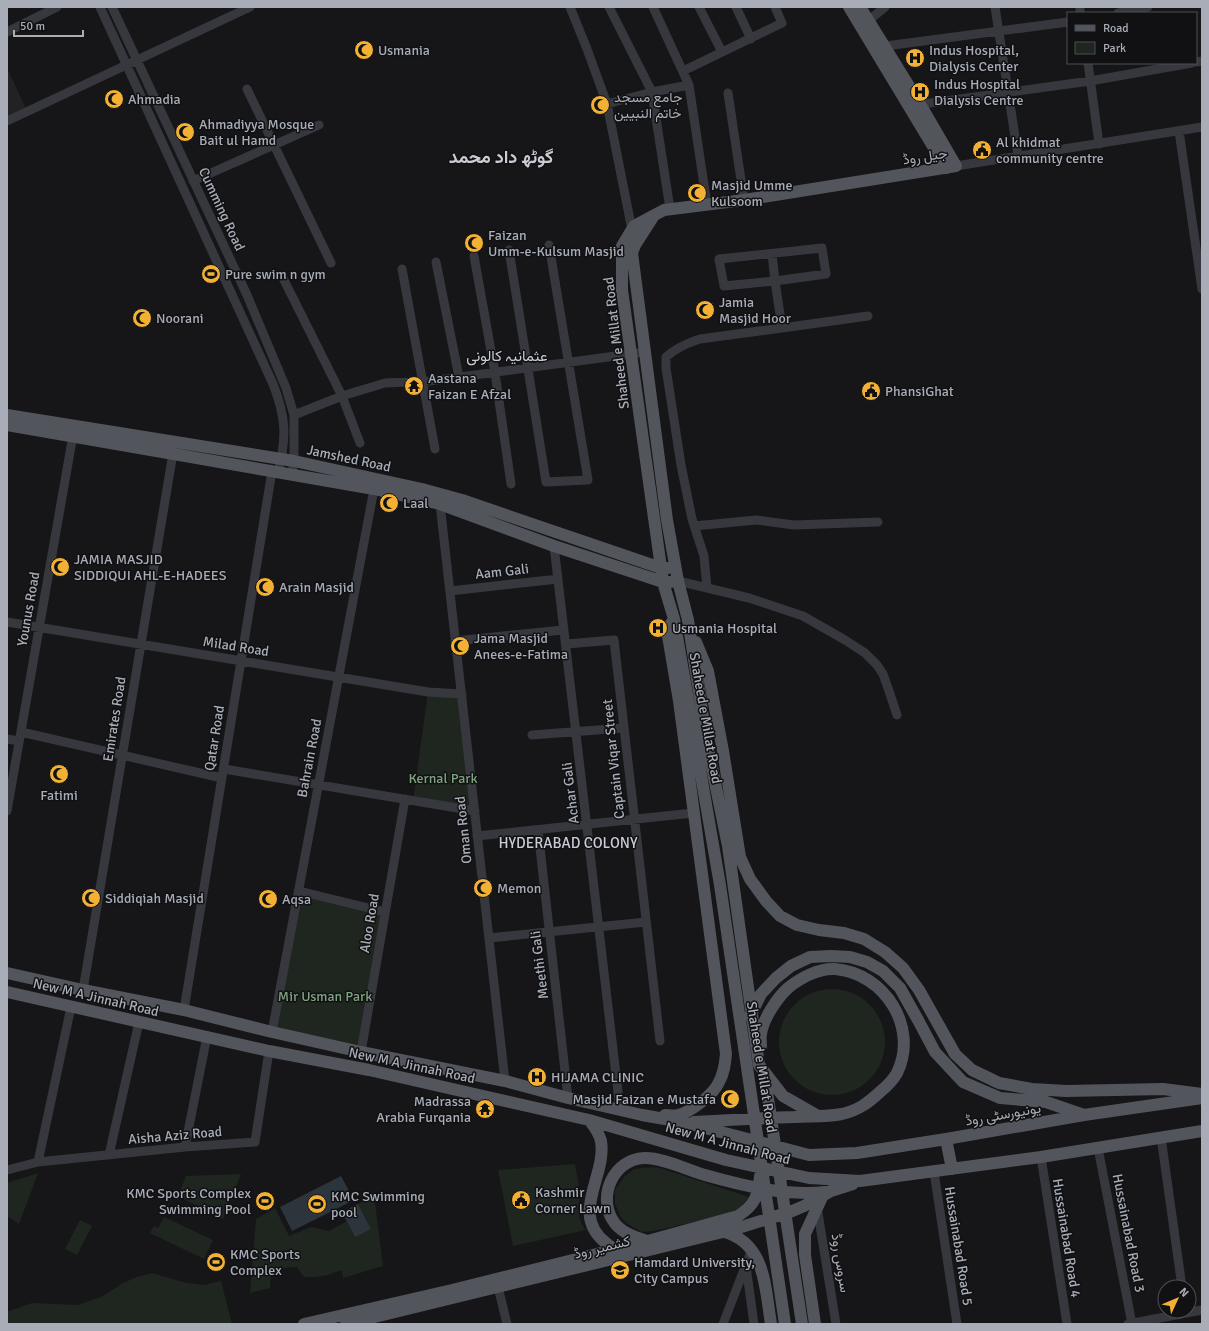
<svg xmlns="http://www.w3.org/2000/svg" width="1209" height="1331" viewBox="0 0 1209 1331" font-family="Signika,Vazirmatn,sans-serif">
<style>
.built{fill:#222225}
.green{fill:#1e261f}
.water{fill:#2c353c}
.lines{fill:none;stroke-linecap:round;stroke-linejoin:round}
.minor{stroke:#37383d;stroke-width:9}
.major{stroke:#53555c;stroke-width:12}
.labels{text-anchor:middle;stroke-width:3;stroke-linejoin:round;paint-order:stroke}
.poi-label{font-size:14px;fill:#a8adb8;stroke:#111113;text-anchor:start}
.street-label{font-size:14px;fill:#a8adb8;stroke:#111113}
.park-label{font-size:14px;fill:#7fa381;stroke:#111113}
.neighbourhood-label{font-size:15px;fill:#c9ccd4;stroke:#111113}
.district-label{font-size:18px;font-weight:bold;fill:#c9ccd4;stroke:#111113}
</style>
<rect width="100%" height="100%" fill="#161618"/>
<path class="built" d="M 7,68 L 27,111 L 7,121 Z"/>
<path class="green" d="M 428,692 L 462,694 L 475,811 L 413,801 Z
M 299,891 L 385,912 L 361,1052 L 272,1032 Z
M779 1042a53 53 0 1 1 106 0a53 53 0 1 1-106 0Z
M 575,1164 C 576,1172 579,1181 579,1190 C 581,1206 574,1215 586,1230 L 513,1246 L 498,1170 Z
M 653,1167 L 660,1168 L 749,1197 L 739,1209 L 723,1215 L 654,1231 L 642,1232 L 626,1223 L 620,1216 L 615,1203 L 615,1190 L 624,1177 L 634,1169 Z
M 38,1173 L 19,1224 L 7,1216 L 7,1183 Z
M 241,1174 L 223,1219 L 178,1196 L 186,1176 Z
M 374,1195 L 383,1266 L 343,1278 L 342,1270 C 329,1275 318,1278 304,1277 L 297,1267 L 284,1268 L 271,1272 L 270,1288 L 250,1293 L 256,1219 L 275,1208 L 289,1236 L 311,1227 L 329,1231 L 347,1221 L 353,1233 L 371,1229 L 358,1204 Z
M 164,1217 L 213,1240 L 204,1259 L 150,1233 L 154,1226 L 158,1228 Z
M 80,1220 L 92,1226 L 77,1255 L 65,1249 Z
M 152,1273 L 186,1283 L 204,1285 L 221,1281 L 232,1324 L 7,1324 L 7,1312 L 32,1303 L 78,1305 L 101,1297 L 123,1283 L 137,1277 Z"/>
<path class="water" d="M 341,1176 L 354,1200 L 292,1231 L 280,1207 Z
M 358,1204 L 371,1229 L 355,1237 L 342,1212 Z"/>
<g class="lines">
<path class="minor" d="M 100,7 L 273,384 C 286,417 287,437 278,472
M 112,7 L 247,295 L 286,388 L 294,415 L 294,461 L 292,474
M 570,7 L 587,49 L 607,104 L 632,230
M 609,7 L 652,92 L 670,209
M 653,7 L 689,85 L 707,205
M 699,7 L 722,52
M 736,7 L 751,39
M 995,7 L 1018,156
M 1080,7 L 1080,13
M 1118,13 L 1148,7
M 868,21 L 885,7
M 7,32 L 57,7
M 878,47 L 1068,22
M 1196,62 L 1202,61
M 1088,63 L 1099,144
M 683,71 L 782,23 L 775,7
M 247,89 L 331,263
M 728,93 L 744,200
M 607,104 L 652,92 L 689,85
M 916,105 L 1090,81 L 1192,63
M 7,121 L 250,7
M 1179,131 L 1202,289
M 956,166 L 1202,127
M 193,181 L 319,125
M 822,248 L 826,274 L 775,281 L 724,286 L 719,259 Z
M 509,250 L 546,482 L 588,480 L 549,245
M 772,254 L 775,281 L 782,328 L 868,316
M 474,256 L 495,373 L 511,484
M 436,262 L 459,377
M 402,269 L 435,449
M 284,280 L 342,396 L 360,443
M 294,415 L 342,396 L 385,383 L 430,381 L 645,352
M 440,504 L 505,1081
M 694,526 L 756,520 L 794,525 L 878,522
M 554,546 L 620,1109
M 678,581 L 749,598 L 803,616 L 845,640 L 865,653 L 877,665 L 883,674 L 889,691 L 897,715
M 707,588 L 704,556 L 692,519 L 681,465 L 666,368 L 666,357 C 676,348 687,343 700,339 L 782,328
M 450,591 L 558,579
M 7,622 L 428,692 L 462,694
M 455,641 L 563,630
M 566,644 L 614,640 L 660,1041
M 21,732 L 222,778
M 532,735 L 623,728
M 7,739 L 19,741
M 224,769 L 475,811
M 7,811 L 73,435
M 538,830 L 568,1098
M 477,836 L 693,813
M 299,891 L 385,912
M 489,938 L 646,922
M 83,990 L 173,453
M 184,1010 L 272,471
M 272,1032 L 374,489
M 361,1052 L 405,799
M 1161,1137 L 1182,1287
M 185,1147 L 207,1036
M 1098,1148 L 1132,1324
M 109,1155 L 139,1022
M 1041,1157 L 1067,1324
M 38,1162 L 71,1007
M 7,1170 L 38,1162 L 185,1147 L 255,1142 L 269,1051
M 934,1172 L 957,1324
M 817,1207 L 836,1324
M 746,1266 L 754,1324
M 498,1287 L 507,1324
M 723,1324 L 752,1249
M 1128,1324 L 1202,1310"/>
<path class="major" d="M 849,7 L 946,168
M 653,217 L 635,245 L 632,253 L 667,520 L 678,581 L 688,620 L 707,743 L 728,846 L 759,1065 L 783,1096 L 818,1116
M 7,415 L 294,461 L 422,489 L 462,500 L 661,568 L 668,568
M 7,425 L 374,489 L 440,504 L 554,546 L 663,582 L 671,582
M 696,642 L 708,671 L 723,751 L 740,857 L 750,879 L 766,901 L 780,916 L 797,925 L 819,930 L 844,933 L 864,939 L 885,952 L 903,968 L 919,990 L 955,1054 L 972,1070 L 999,1083 L 1032,1089 L 1066,1091 L 1163,1089 L 1202,1094
M 7,973 L 83,990 L 184,1010 L 272,1032 L 361,1052 L 505,1081 L 568,1098 L 642,1115 L 682,1122 L 809,1155 L 857,1153 L 946,1139 L 1084,1115 L 1202,1098
M 7,992 L 269,1051 L 369,1070 L 589,1120 L 726,1160 L 809,1178 L 860,1181 L 1041,1157 L 1202,1131
M 750,1016 L 761,994 L 776,978 L 791,966 L 810,957 L 831,956 L 850,957 L 867,962 L 883,971 L 900,988 L 918,1020 L 935,1052 L 963,1082 L 1000,1098 L 1046,1102 L 1084,1115
M 764,1072 L 802,1324
M 665,1115 C 669,1115 674,1116 678,1115 C 691,1112 714,1094 719,1082 C 724,1073 725,1064 726,1054 L 679,701 L 667,630 L 674,619
M 589,1120 C 594,1126 599,1133 601,1141 C 607,1176 569,1214 606,1243 C 610,1247 615,1249 619,1251
M 694,1122 C 727,1120 761,1118 794,1117 C 809,1116 827,1117 842,1114 C 859,1110 868,1103 881,1091 C 886,1087 893,1080 897,1073 C 919,1028 885,973 835,969 C 819,968 800,978 788,988 C 777,998 763,1019 761,1034 C 760,1038 761,1042 761,1046
M 946,1139 L 952,1169
M 724,1232 C 766,1243 765,1288 771,1324
M 647,1241 C 634,1237 619,1232 612,1219 C 598,1195 614,1159 644,1158 C 661,1157 688,1170 705,1175 C 744,1186 785,1196 825,1192
M 304,1324 L 452,1290 L 637,1244 L 738,1216 C 755,1205 758,1196 760,1176
M 346,1324 L 735,1229 L 790,1212 L 804,1206 L 831,1191 L 853,1184
M 785,1324 L 720,885 L 674,619 L 663,582 L 622,290 L 622,246 L 634,226 L 664,210 L 744,200 L 956,166 L 920,104 L 860,7
M 815,1324 L 805,1255 L 805,1234 L 823,1195"/>
</g>
<defs>
<symbol id="mosque-disc" viewBox="-11 -11 22 22"><circle r="9.5" fill="#f2b134" stroke="#111113"/><path d="M3.5-4.9A6 6 0 1 0 3.5 4.9A5 5 0 1 1 3.5-4.9Z" fill="#111"/></symbol>
<symbol id="hospital-disc" viewBox="-11 -11 22 22"><circle r="9.5" fill="#f2b134" stroke="#111113"/><path d="M-5-5h3v3.5h4V-5h3V5h-3V1.5h-4V5h-3Z" fill="#111"/></symbol>
<symbol id="civic-disc" viewBox="-11 -11 22 22"><circle r="9.5" fill="#f2b134" stroke="#111113"/><path d="M-.6-6.5H3V-4.5H.6V-3L4-1V1h2V6H-6V1h2V-1L-.6-3ZM-1.2 2.5V6h2.4V2.5Z" fill="#111"/></symbol>
<symbol id="stadium-disc" viewBox="-11 -11 22 22"><circle r="9.5" fill="#f2b134" stroke="#111113"/><path d="M0-5a6.5 5 0 1 0 0 10a6.5 5 0 1 0 0-10ZM-3.5-1.8h7v3.6h-7Z" fill="#111"/></symbol>
<symbol id="temple-disc" viewBox="-11 -11 22 22"><circle r="9.5" fill="#f2b134" stroke="#111113"/><path d="M0-6L5-2H3V0L6.5 2.5H4V6H1.5V3h-3V6H-4V2.5H-6.5L-3 0V-2H-5Z" fill="#111"/></symbol>
<symbol id="university-disc" viewBox="-11 -11 22 22"><circle r="9.5" fill="#f2b134" stroke="#111113"/><path d="M0-5L7-2L0 1L-7-2ZM-4 1L0 2.5L4 1V4Q0 6-4 4Z" fill="#111"/></symbol>
</defs>
<g fill-rule="evenodd">
<use href="#mosque-disc" x="353" y="39" width="22" height="22"/>
<use href="#hospital-disc" x="904" y="47" width="22" height="22"/>
<use href="#hospital-disc" x="909" y="81" width="22" height="22"/>
<use href="#mosque-disc" x="103" y="88" width="22" height="22"/>
<use href="#mosque-disc" x="589" y="94" width="22" height="22"/>
<use href="#mosque-disc" x="174" y="121" width="22" height="22"/>
<use href="#civic-disc" x="971" y="139" width="22" height="22"/>
<use href="#mosque-disc" x="686" y="182" width="22" height="22"/>
<use href="#mosque-disc" x="463" y="232" width="22" height="22"/>
<use href="#stadium-disc" x="200" y="263" width="22" height="22"/>
<use href="#mosque-disc" x="694" y="299" width="22" height="22"/>
<use href="#mosque-disc" x="131" y="307" width="22" height="22"/>
<use href="#temple-disc" x="403" y="375" width="22" height="22"/>
<use href="#civic-disc" x="860" y="380" width="22" height="22"/>
<use href="#mosque-disc" x="378" y="492" width="22" height="22"/>
<use href="#mosque-disc" x="49" y="556" width="22" height="22"/>
<use href="#mosque-disc" x="254" y="576" width="22" height="22"/>
<use href="#hospital-disc" x="647" y="617" width="22" height="22"/>
<use href="#mosque-disc" x="449" y="635" width="22" height="22"/>
<use href="#mosque-disc" x="48" y="763" width="22" height="22"/>
<use href="#mosque-disc" x="472" y="877" width="22" height="22"/>
<use href="#mosque-disc" x="80" y="887" width="22" height="22"/>
<use href="#mosque-disc" x="257" y="888" width="22" height="22"/>
<use href="#hospital-disc" x="526" y="1066" width="22" height="22"/>
<use href="#mosque-disc" x="719" y="1088" width="22" height="22"/>
<use href="#temple-disc" x="474" y="1098" width="22" height="22"/>
<use href="#civic-disc" x="510" y="1189" width="22" height="22"/>
<use href="#stadium-disc" x="254" y="1190" width="22" height="22"/>
<use href="#stadium-disc" x="306" y="1193" width="22" height="22"/>
<use href="#stadium-disc" x="205" y="1251" width="22" height="22"/>
<use href="#university-disc" x="609" y="1259" width="22" height="22"/>
</g>
<g class="labels">
<g class="poi-label">
<text x="378" y="55">Usmania</text>
<text x="929" y="55">Indus Hospital,<tspan x="929" dy="16">Dialysis Center</tspan></text>
<text x="934" y="89">Indus Hospital<tspan x="934" dy="16">Dialysis Centre</tspan></text>
<text x="614" y="102">جامع مسجد<tspan x="614" dy="16">خاتم النبیین</tspan></text>
<text x="128" y="104">Ahmadia</text>
<text x="199" y="129">Ahmadiyya Mosque<tspan x="199" dy="16">Bait ul Hamd</tspan></text>
<text x="996" y="147">Al khidmat<tspan x="996" dy="16">community centre</tspan></text>
<text x="711" y="190">Masjid Umme<tspan x="711" dy="16">Kulsoom</tspan></text>
<text x="488" y="240">Faizan<tspan x="488" dy="16">Umm-e-Kulsum Masjid</tspan></text>
<text x="225" y="279">Pure swim n gym</text>
<text x="719" y="307">Jamia<tspan x="719" dy="16">Masjid Hoor</tspan></text>
<text x="156" y="323">Noorani</text>
<text x="428" y="383">Aastana<tspan x="428" dy="16">Faizan E Afzal</tspan></text>
<text x="885" y="396">PhansiGhat</text>
<text x="403" y="508">Laal</text>
<text x="74" y="564">JAMIA MASJID<tspan x="74" dy="16">SIDDIQUI AHL-E-HADEES</tspan></text>
<text x="279" y="592">Arain Masjid</text>
<text x="672" y="633">Usmania Hospital</text>
<text x="474" y="643">Jama Masjid<tspan x="474" dy="16">Anees-e-Fatima</tspan></text>
<text x="59" y="800" text-anchor="middle">Fatimi</text>
<text x="497" y="893">Memon</text>
<text x="105" y="903">Siddiqiah Masjid</text>
<text x="282" y="904">Aqsa</text>
<text x="551" y="1082">HIJAMA CLINIC</text>
<text x="716" y="1104" text-anchor="end">Masjid Faizan e Mustafa</text>
<text x="471" y="1106" text-anchor="end">Madrassa<tspan x="471" dy="16">Arabia Furqania</tspan></text>
<text x="535" y="1197">Kashmir<tspan x="535" dy="16">Corner Lawn</tspan></text>
<text x="251" y="1198" text-anchor="end">KMC Sports Complex<tspan x="251" dy="16">Swimming Pool</tspan></text>
<text x="331" y="1201">KMC Swimming<tspan x="331" dy="16">pool</tspan></text>
<text x="230" y="1259">KMC Sports<tspan x="230" dy="16">Complex</tspan></text>
<text x="634" y="1267">Hamdard University,<tspan x="634" dy="16">City Campus</tspan></text>
</g>
<g class="street-label">
<text transform="translate(925 156) rotate(-9)" y="5">جیل روڈ</text>
<text transform="translate(222 209) rotate(65)" y="5">Cumming Road</text>
<text transform="translate(616 343) rotate(-97)" y="5">Shaheed e Millat Road</text>
<text transform="translate(349 458) rotate(12)" y="5">Jamshed Road</text>
<text transform="translate(502 571) rotate(-6)" y="5">Aam Gali</text>
<text transform="translate(28 609) rotate(-80)" y="5">Younus Road</text>
<text transform="translate(236 646) rotate(9)" y="5">Milad Road</text>
<text transform="translate(706 718) rotate(80)" y="5">Shaheed e Millat Road</text>
<text transform="translate(114 719) rotate(-81)" y="5">Emirates Road</text>
<text transform="translate(214 738) rotate(-81)" y="5">Qatar Road</text>
<text transform="translate(309 758) rotate(-79)" y="5">Bahrain Road</text>
<text transform="translate(613 759) rotate(-96)" y="5">Captain Viqar Street</text>
<text transform="translate(570 793) rotate(-97)" y="5">Achar Gali</text>
<text transform="translate(463 830) rotate(-96)" y="5">Oman Road</text>
<text transform="translate(369 923) rotate(-80)" y="5">Aloo Road</text>
<text transform="translate(539 965) rotate(-97)" y="5">Meethi Gali</text>
<text transform="translate(96 997) rotate(13)" y="5">New M A Jinnah Road</text>
<text transform="translate(412 1065) rotate(12)" y="5">New M A Jinnah Road</text>
<text transform="translate(762 1067) rotate(81)" y="5">Shaheed e Millat Road</text>
<text transform="translate(1003 1114) rotate(-10)" y="5">یونیورسٹی روڈ</text>
<text transform="translate(175 1135) rotate(-5)" y="5">Aisha Aziz Road</text>
<text transform="translate(728 1143) rotate(15)" y="5">New M A Jinnah Road</text>
<text transform="translate(1129 1233) rotate(79)" y="5">Hussainabad Road 3</text>
<text transform="translate(1067 1238) rotate(81)" y="5">Hussainabad Road 4</text>
<text transform="translate(959 1246) rotate(81)" y="5">Hussainabad Road 5</text>
<text transform="translate(602 1247) rotate(-14)" y="5">کشمیر روڈ</text>
<text transform="translate(841 1263) rotate(81)" y="5">سروس روڈ</text>
</g>
<g class="park-label">
<text x="443" y="783">Kernal Park</text>
<text x="325" y="1001">Mir Usman Park</text>
</g>
<g class="neighbourhood-label">
<text x="507" y="361">عثمانیہ کالونی</text>
<text x="568" y="848">HYDERABAD COLONY</text>
</g>
<g class="district-label">
<text x="501" y="163">گوٹھ داد محمد</text>
</g>
</g>
<rect width="1209" height="1331" fill="none" stroke="#a8adb8" stroke-width="16"/>
<rect x="1067" y="12" width="130" height="52" fill="#111113" stroke="#4d4f55"/>
<rect x="1075" y="25" width="20" height="6" fill="#53555c" stroke="#4d4f55"/>
<text x="1103" y="32" font-size="12" fill="#a8adb8">Road</text>
<rect x="1075" y="42" width="20" height="12" fill="#1e261f" stroke="#4d4f55"/>
<text x="1103" y="52" font-size="12" fill="#a8adb8">Park</text>
<g transform="translate(1177 1299) rotate(46)"><circle r="19" fill="#111113" stroke="#4d4f55"/>
<path d="M0-3L7 15L0 10L-7 15Z" fill="#f2b134"/>
<text y="-6" font-size="11" font-weight="bold" text-anchor="middle" fill="#a8adb8">N</text>
</g>
<path d="M14 30v6h69v-6" fill="none" stroke="#a8adb8" stroke-width="2"/>
<text x="20" y="30" font-size="12" fill="#a8adb8" stroke="#111113" stroke-width="3" paint-order="stroke">50 m</text>
</svg>
